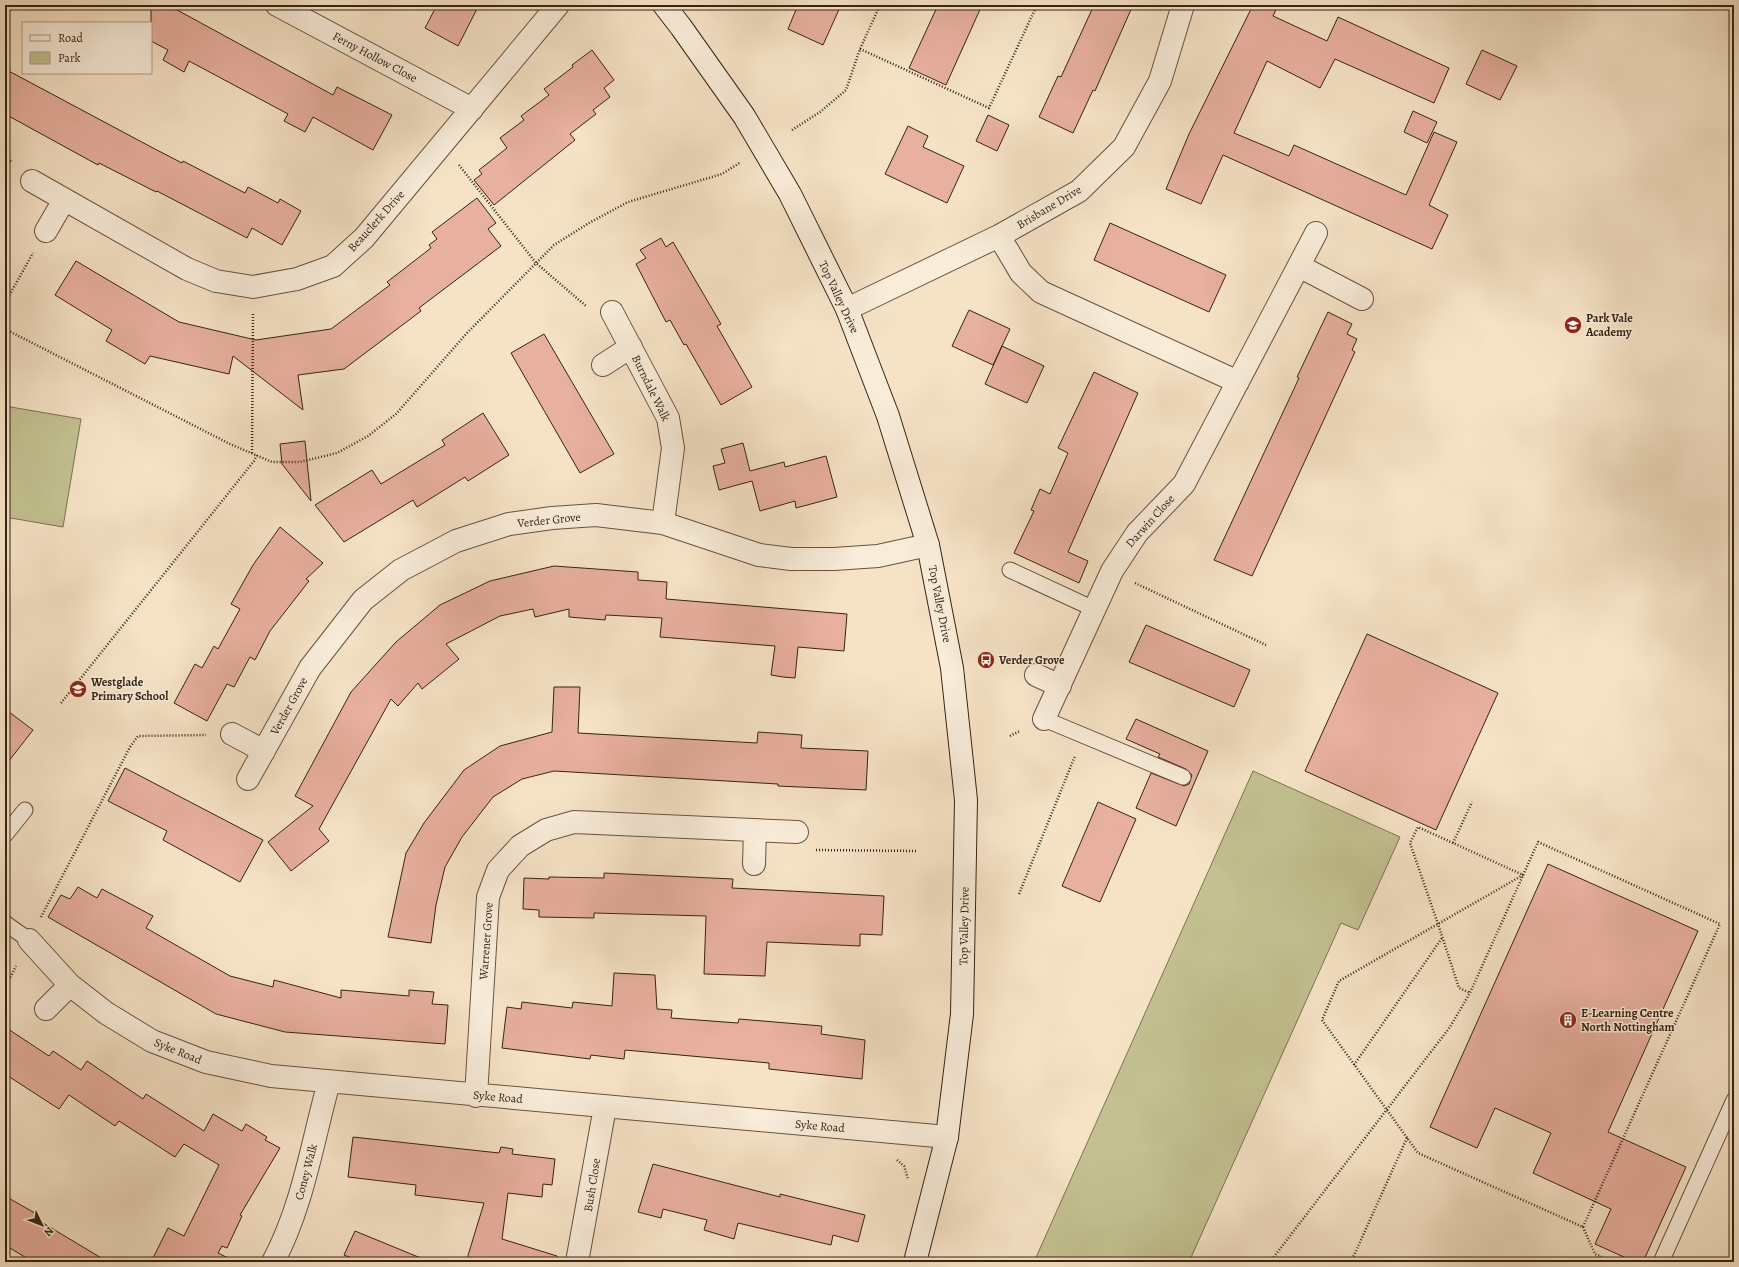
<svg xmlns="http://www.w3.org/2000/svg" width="1739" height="1267" viewBox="0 0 1739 1267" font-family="Alegreya,serif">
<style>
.green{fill:#c3c191;stroke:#7c7252}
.building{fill:#e8b09f;stroke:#362313}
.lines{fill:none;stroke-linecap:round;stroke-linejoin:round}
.lane-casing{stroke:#665340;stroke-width:17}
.street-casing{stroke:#665340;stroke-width:24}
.secondary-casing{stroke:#362313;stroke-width:24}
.path{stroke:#362313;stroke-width:2.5;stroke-dasharray:1 2;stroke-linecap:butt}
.lane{stroke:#f9edda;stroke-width:15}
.street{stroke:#f9edda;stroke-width:22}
.secondary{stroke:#f9edda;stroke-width:22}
.labels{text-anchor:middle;stroke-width:3;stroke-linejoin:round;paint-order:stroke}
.street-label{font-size:12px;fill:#362313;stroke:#f9edda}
.poi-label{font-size:12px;font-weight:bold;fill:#362313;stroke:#f9edda;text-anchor:start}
</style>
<rect width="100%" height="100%" fill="#f6e3c6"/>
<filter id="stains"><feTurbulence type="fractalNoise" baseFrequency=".005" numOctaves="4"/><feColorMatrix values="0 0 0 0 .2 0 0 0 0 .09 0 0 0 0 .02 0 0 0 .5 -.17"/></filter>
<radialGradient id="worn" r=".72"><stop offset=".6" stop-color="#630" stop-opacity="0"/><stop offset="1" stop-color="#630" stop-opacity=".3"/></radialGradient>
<path class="green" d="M 5,406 L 81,419 L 63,527 L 5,517 Z
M 1253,771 L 1400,837 L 1358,930 L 1341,923 L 1189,1262 L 1034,1262 Z"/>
<path class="building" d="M 151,5 L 168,5 L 333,95 L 337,87 L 392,115 L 373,150 L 313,117 L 305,132 L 284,121 L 288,114 L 189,61 L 184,72 L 163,60 L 168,50 L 151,41 Z
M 437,5 L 479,5 L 458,46 L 425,28 Z
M 798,5 L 841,5 L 823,45 L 788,29 Z
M 938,5 L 982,5 L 946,85 L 909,68 Z
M 1094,5 L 1133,5 L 1095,91 L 1093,90 L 1073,133 L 1039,117 L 1058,76 L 1061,77 Z
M 1253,5 L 1278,5 L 1273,16 L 1327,41 L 1338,17 L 1449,68 L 1434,103 L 1335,59 L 1320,88 L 1267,61 L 1234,133 L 1289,156 L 1294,145 L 1406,195 L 1434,132 L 1457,142 L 1429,205 L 1448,215 L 1432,249 L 1223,155 L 1201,204 L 1166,189 L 1189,134 Z
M 592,50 L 614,80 L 604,88 L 610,97 L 593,110 L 596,114 L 570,134 L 575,140 L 494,205 L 474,180 L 482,174 L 479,170 L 507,148 L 500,138 L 524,120 L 521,116 L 549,95 L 544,89 L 573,67 L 572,65 Z
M 1482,50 L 1517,66 L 1500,100 L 1466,84 Z
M 5,69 L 153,148 L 182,163 L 183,161 L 245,193 L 248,187 L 278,203 L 280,199 L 301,211 L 282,245 L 252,228 L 247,238 L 157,191 L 156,192 L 99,163 L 98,165 L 5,114 Z
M 1413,111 L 1437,122 L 1427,143 L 1404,132 Z
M 988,115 L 1009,125 L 997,151 L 976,141 Z
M 908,126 L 928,136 L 923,147 L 964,166 L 947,203 L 885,174 Z
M 477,198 L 496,223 L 488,229 L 501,246 L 419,308 L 421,311 L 344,369 L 298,375 L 303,410 L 233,356 L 229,374 L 150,356 L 145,364 L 106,341 L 112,330 L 55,295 L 76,261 L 179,322 L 256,340 L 331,329 L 390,285 L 387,282 L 431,248 L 429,245 L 437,239 L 432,232 Z
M 1110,223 L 1226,275 L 1209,312 L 1094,260 Z
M 661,238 L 666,247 L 673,242 L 721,324 L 717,326 L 752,387 L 721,405 L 686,344 L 684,345 L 670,320 L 666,322 L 636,264 L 646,258 L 640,250 Z
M 969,310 L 1010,329 L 993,365 L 952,346 Z
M 1328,312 L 1352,324 L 1347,334 L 1357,339 L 1352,350 L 1355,352 L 1252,576 L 1214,560 L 1299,378 L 1297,377 Z
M 544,334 L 614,454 L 580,473 L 511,353 Z
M 1002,346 L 1044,366 L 1027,403 L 985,384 Z
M 1094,372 L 1138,393 L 1068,552 L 1088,561 L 1079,583 L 1014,553 L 1034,511 L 1031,510 L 1040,489 L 1050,494 L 1068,453 L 1058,448 Z
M 483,413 L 509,455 L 468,481 L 465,477 L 417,507 L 413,500 L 344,542 L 315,505 L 372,470 L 381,484 L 445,445 L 442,440 Z
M 305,441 L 311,501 L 282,464 L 280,444 Z
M 743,443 L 750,471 L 784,462 L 785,467 L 826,456 L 837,497 L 796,508 L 795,501 L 760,511 L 752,481 L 719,490 L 713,466 L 725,463 L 721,449 Z
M 280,527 L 323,563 L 306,579 L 309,581 L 270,631 L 255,660 L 250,657 L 234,687 L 227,684 L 207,721 L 174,703 L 195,664 L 202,668 L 214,646 L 218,649 L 240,609 L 231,604 L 253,565 Z
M 554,566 L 638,572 L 638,580 L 667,582 L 666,599 L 847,614 L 844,651 L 798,647 L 795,678 L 783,677 L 771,675 L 775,646 L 660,637 L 662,618 L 606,615 L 605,620 L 569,617 L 569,609 L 535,617 L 533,609 L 500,616 L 446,644 L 459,659 L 422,689 L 418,683 L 398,706 L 391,699 L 319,829 L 329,841 L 291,871 L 268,842 L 313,806 L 295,796 L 351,692 L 396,642 L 440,605 L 490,581 Z
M 1146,625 L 1250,670 L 1234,707 L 1129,662 Z
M 1367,634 L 1498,693 L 1436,830 L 1305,771 Z
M 554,687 L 580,687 L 578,733 L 757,743 L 758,732 L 802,735 L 801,748 L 868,751 L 866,790 L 778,786 L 778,784 L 554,771 L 522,779 L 493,797 L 462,837 L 445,867 L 436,905 L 431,943 L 388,937 L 406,853 L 424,823 L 464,770 L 500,746 L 552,732 Z
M 5,709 L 33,730 L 5,766 Z
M 1136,719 L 1208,751 L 1176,826 L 1136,808 L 1151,773 L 1184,786 L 1189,784 L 1192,775 L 1186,769 L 1158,757 L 1160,754 L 1126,739 Z
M 125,768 L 263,840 L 240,882 L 163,840 L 167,831 L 108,801 Z
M 1098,802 L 1136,819 L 1100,902 L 1062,886 Z
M 1548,864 L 1698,931 L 1608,1132 L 1686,1167 L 1643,1262 L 1635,1262 L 1595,1244 L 1611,1209 L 1533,1173 L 1551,1133 L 1495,1108 L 1477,1148 L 1430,1127 Z
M 604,873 L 733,879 L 732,888 L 884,896 L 882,935 L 860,934 L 860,946 L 767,942 L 765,976 L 704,974 L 706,916 L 594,913 L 594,918 L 539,917 L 539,910 L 523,909 L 524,878 L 549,879 L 549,877 L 604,878 Z
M 78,887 L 97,898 L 102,889 L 153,916 L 146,928 L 230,976 L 273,987 L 274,980 L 341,998 L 341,990 L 409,996 L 409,990 L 434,992 L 432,1004 L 448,1005 L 445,1044 L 285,1032 L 216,1014 L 48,917 L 61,895 L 70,899 Z
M 614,973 L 655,975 L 657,1009 L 672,1010 L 671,1018 L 738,1023 L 739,1019 L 822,1026 L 821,1034 L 865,1040 L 862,1079 L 769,1069 L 769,1063 L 702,1057 L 625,1050 L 624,1059 L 591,1055 L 590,1059 L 502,1048 L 507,1007 L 521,1009 L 522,1002 L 572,1008 L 573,1002 L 612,1006 Z
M 5,1027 L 49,1056 L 53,1051 L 81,1070 L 87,1061 L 143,1099 L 146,1094 L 204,1131 L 213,1114 L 242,1131 L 246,1124 L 267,1137 L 265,1140 L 280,1148 L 240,1215 L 242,1216 L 227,1248 L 222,1246 L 218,1253 L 236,1262 L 151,1262 L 168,1228 L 184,1236 L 219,1165 L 184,1144 L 175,1157 L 119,1121 L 115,1126 L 69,1095 L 59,1109 L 5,1074 Z
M 353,1137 L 499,1153 L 501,1147 L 513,1149 L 512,1154 L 555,1159 L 552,1185 L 543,1184 L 542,1197 L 508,1193 L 502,1239 L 557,1256 L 556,1262 L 466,1262 L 484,1203 L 415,1195 L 416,1185 L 348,1177 Z
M 653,1164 L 780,1197 L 780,1194 L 865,1215 L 858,1242 L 833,1235 L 831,1245 L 738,1223 L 734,1239 L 704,1230 L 707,1220 L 663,1209 L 661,1218 L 638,1212 Z
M 5,1196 L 40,1216 L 38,1220 L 108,1262 L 33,1262 L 5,1245 Z
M 355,1231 L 428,1261 L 428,1262 L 362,1262 L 344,1255 Z"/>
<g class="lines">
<defs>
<path id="lane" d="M 1010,570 L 1094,609
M 1044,719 L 1183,777
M 5,835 L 25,810
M 5,923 L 29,940
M 1661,1262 L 1734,1100"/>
<path id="street" d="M 277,5 L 472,109
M 32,181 L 187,269 L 216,281 L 253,287 L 297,279 L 333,266 L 364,238 L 558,5
M 46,231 L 64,200
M 999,236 L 1021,273 L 1041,292 L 1238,382
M 1299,266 L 1362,299
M 847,309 L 999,236 L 1079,191 L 1124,147 L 1160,81 L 1183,5
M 612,312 L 668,418 L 673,448 L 663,523
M 603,365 L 631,347
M 1036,675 L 1060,686
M 1044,719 L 1112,571 L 1137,533 L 1184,484 L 1316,233
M 232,734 L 264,751
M 248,779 L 310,668 L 363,600 L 401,570 L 456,541 L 509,524 L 552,518 L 596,515 L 663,523 L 759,555 L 791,559 L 834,559 L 878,556 L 928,545
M 754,864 L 755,830
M 29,940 L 70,985 L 106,1013 L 152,1041 L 206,1062 L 271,1076 L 947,1137
M 46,1009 L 70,985
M 476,1096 L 488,897 L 498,870 L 520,846 L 546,830 L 574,822 L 797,832
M 273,1262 C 303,1206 312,1143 329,1082
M 577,1262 L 605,1107"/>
<path id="secondary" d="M 664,5 L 681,27 L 744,116 L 790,194 L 847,309 L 888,416 L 928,545 L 952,668 L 966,800 L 962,1014 L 947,1137 L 915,1262"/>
</defs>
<use href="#lane" class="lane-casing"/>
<use href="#street" class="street-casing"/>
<use href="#secondary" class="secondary-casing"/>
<path class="path" d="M 732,6 L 733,5
M 860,49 L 989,108 L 1037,5
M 792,130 L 820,112 L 846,90 L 860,49 L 880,5
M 5,158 L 13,162
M 459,165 L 536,263 L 586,306
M 5,303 L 33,253
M 5,329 L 230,444 L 272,462 L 300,462 L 337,453 L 368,436 L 396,414 L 467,333 L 554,245 L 589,223 L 628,202 L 722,174 L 741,162
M 252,453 L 253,314
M 1135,583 L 1266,645
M 61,703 L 254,461 L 257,455
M 1010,736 L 1020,731
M 1453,843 L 1472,802
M 816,850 L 917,851
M 1523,875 L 1339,981 L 1322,1020 L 1418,1153 L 1583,1227 L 1720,924 L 1538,842 L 1470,993 L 1459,988 L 1438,924 L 1410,843 L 1418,827 L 1523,875
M 1019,894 L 1075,756
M 41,917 L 130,747 L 138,736 L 206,735
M 5,988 L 16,966
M 1354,1065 L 1442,938
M 897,1160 L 904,1166 L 908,1179
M 1583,1227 L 1595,1254 L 1612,1262
M 1270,1262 L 1450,1027 L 1470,993
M 1351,1262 L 1407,1138"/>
<use href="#lane" class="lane"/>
<use href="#street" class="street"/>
<use href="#secondary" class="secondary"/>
</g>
<defs>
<symbol id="school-disc" viewBox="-11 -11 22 22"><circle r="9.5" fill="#8f2418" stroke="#f9edda"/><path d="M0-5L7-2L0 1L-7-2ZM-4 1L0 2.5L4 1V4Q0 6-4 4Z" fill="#fff"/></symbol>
<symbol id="bus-disc" viewBox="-11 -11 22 22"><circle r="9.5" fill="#8f2418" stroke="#f9edda"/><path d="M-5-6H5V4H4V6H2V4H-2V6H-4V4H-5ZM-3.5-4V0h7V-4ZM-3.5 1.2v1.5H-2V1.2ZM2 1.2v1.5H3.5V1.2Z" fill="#fff"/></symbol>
<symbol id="building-disc" viewBox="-11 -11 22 22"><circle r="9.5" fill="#8f2418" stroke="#f9edda"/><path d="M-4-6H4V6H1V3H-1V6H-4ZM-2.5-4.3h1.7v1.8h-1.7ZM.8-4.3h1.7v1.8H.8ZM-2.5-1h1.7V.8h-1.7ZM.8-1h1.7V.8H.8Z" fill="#fff"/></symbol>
</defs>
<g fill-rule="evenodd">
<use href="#school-disc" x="1563" y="315" width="20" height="20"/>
<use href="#bus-disc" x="976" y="650" width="20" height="20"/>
<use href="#school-disc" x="68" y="679" width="20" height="20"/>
<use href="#building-disc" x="1558" y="1010" width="20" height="20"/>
</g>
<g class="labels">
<g class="street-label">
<text transform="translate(375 57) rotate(28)" y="4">Ferny Hollow Close</text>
<text transform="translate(1049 207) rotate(-31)" y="4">Brisbane Drive</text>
<text transform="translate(376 221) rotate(-48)" y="4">Beauclerk Drive</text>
<text transform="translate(839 297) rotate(65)" y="4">Top Valley Drive</text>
<text transform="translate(651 388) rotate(64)" y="4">Burndale Walk</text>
<text transform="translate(549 520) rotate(-6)" y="4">Verder Grove</text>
<text transform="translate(1150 521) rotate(-48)" y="4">Darwin Close</text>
<text transform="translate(940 604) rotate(79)" y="4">Top Valley Drive</text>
<text transform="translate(289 706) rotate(-61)" y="4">Verder Grove</text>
<text transform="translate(964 926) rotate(-89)" y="4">Top Valley Drive</text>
<text transform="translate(486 941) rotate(-86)" y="4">Warrener Grove</text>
<text transform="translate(178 1051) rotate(22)" y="4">Syke Road</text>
<text transform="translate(498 1097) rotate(5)" y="4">Syke Road</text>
<text transform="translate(820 1126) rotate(5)" y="4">Syke Road</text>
<text transform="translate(306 1172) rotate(-75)" y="4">Coney Walk</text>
<text transform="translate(592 1185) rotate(-81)" y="4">Bush Close</text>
</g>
<g class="poi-label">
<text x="1586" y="322">Park Vale<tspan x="1586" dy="14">Academy</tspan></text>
<text x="999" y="664">Verder Grove</text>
<text x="91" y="686">Westglade<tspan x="91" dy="14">Primary School</tspan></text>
<text x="1581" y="1017">E-Learning Centre<tspan x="1581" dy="14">North Nottingham</tspan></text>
</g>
</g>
<rect width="1739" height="1267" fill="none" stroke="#f6e3c6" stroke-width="20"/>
<rect x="6" y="6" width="1727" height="1255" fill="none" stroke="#362313" stroke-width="2"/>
<rect x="10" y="10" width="1719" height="1247" fill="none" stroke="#362313"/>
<rect x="22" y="22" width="130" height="52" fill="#f9edda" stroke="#ab9c8a"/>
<rect x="30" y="35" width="20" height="6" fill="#f9edda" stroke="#ab9c8a"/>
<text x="58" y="42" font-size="12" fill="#362313">Road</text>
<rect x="30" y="52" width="20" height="12" fill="#c3c191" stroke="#ab9c8a"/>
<text x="58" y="62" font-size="12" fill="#362313">Park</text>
<g transform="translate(42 1225) rotate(133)" stroke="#f9edda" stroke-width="3" paint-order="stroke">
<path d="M0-3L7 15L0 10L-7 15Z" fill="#362313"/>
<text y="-6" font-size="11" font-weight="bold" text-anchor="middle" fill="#362313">N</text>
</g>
<rect width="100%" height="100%" filter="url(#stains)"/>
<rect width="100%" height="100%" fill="url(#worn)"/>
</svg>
